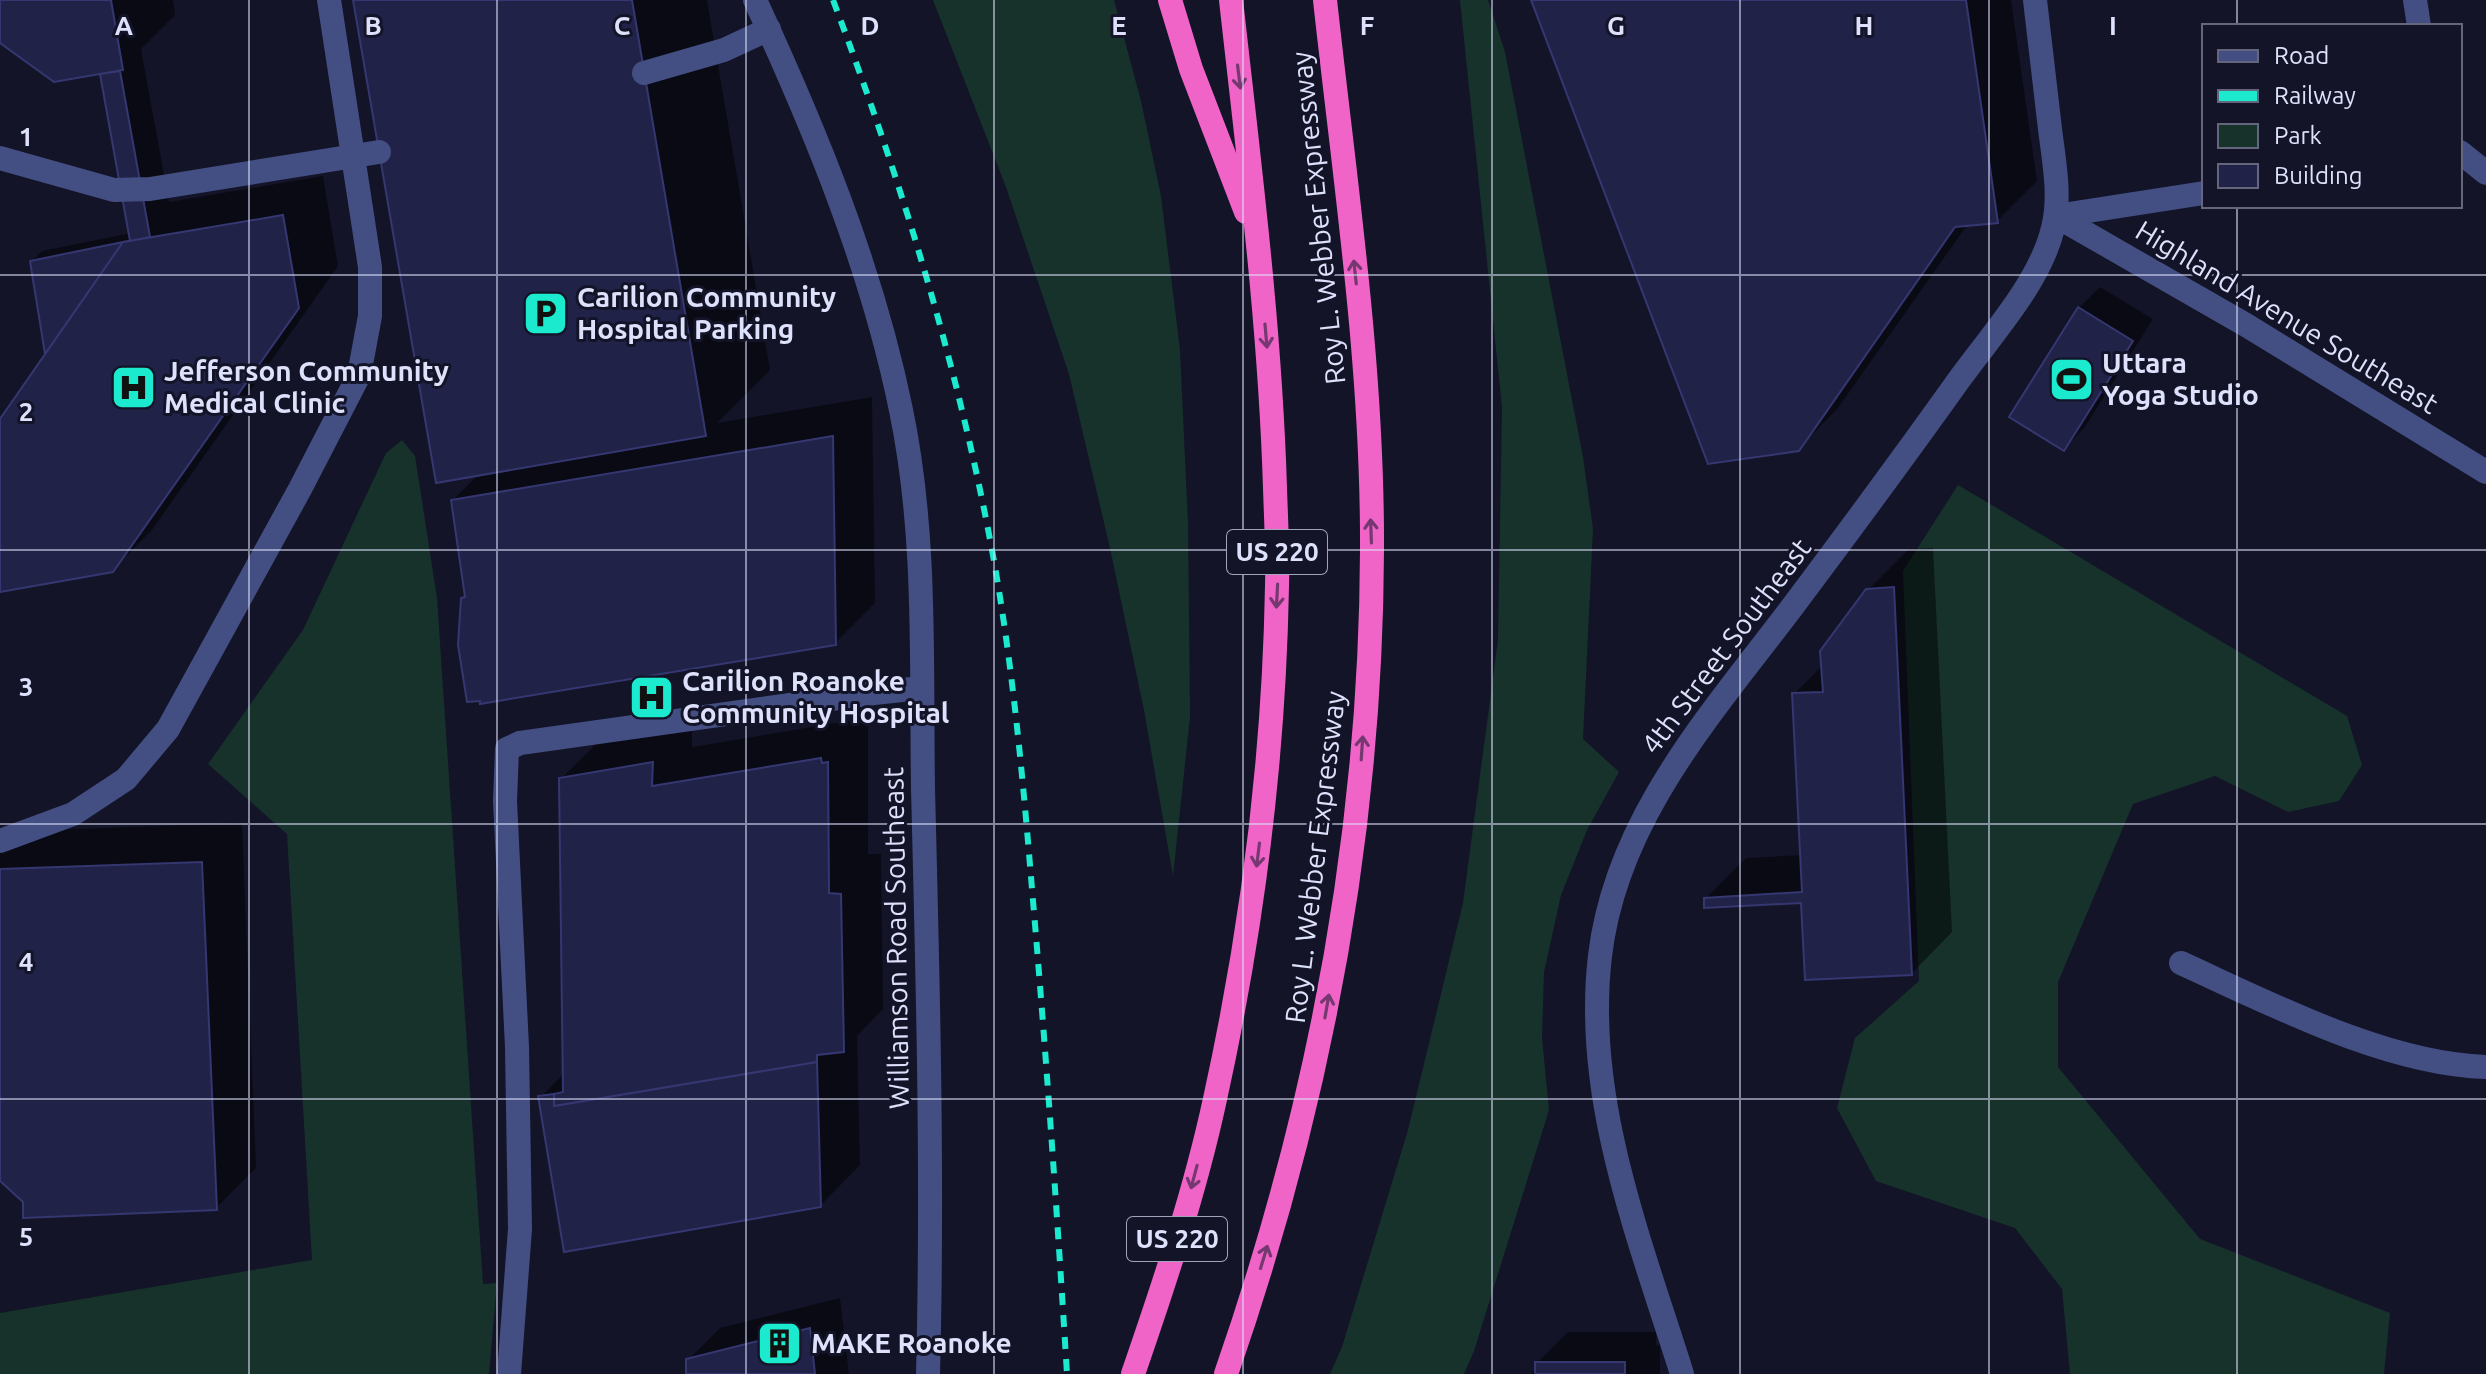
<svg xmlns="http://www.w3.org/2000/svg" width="2486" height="1374" viewBox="0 0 2486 1374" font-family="Ubuntu,sans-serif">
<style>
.green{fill:#17322b}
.shadow{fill:#0007}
.building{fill:#212248;stroke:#353771;stroke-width:2}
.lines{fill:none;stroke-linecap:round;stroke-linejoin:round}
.minor{stroke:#434f83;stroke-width:24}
.highway{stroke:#f064c8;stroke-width:24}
.rail{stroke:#1ceacf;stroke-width:6;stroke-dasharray:12 10;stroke-linecap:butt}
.oneway{stroke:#763870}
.grid{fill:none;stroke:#dee1fc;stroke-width:2;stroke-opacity:0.55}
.labels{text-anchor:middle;stroke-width:6;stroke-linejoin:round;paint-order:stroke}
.shield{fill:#131428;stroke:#a1a4bc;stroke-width:2}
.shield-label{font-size:26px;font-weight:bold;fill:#dee1fc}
.street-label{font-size:28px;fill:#dee1fc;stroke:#131428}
.poi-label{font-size:28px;font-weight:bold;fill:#dee1fc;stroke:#131428;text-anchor:start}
.grid-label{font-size:26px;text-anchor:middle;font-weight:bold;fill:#dee1fc;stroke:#131428;stroke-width:6;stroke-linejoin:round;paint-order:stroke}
</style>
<rect width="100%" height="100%" fill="#131428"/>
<path class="green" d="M 933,0 L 1114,0 L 1141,101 L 1161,196 L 1180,350 L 1188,524 L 1190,717 L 1173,876 L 1144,710 L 1110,548 L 1069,374 L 1006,187 Z
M 1460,0 L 1488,0 L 1505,52 L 1583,457 L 1593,529 L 1583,739 L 1619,772 L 1587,830 L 1561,895 L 1544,972 L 1542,1038 L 1549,1110 L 1474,1351 L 1464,1374 L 1330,1374 L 1342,1347 L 1408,1130 L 1463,903 L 1498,640 L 1502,407 Z
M 402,440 L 415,456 L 437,598 L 483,1284 L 497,1283 L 489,1374 L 0,1374 L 0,1313 L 312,1260 L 287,834 L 208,764 L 303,630 L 386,453 Z
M 1958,485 L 2347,716 L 2362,765 L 2339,801 L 2288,812 L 2215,776 L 2133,804 L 2058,982 L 2058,1067 L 2200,1239 L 2390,1313 L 2384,1374 L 2070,1374 L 2062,1289 L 2015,1228 L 1876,1181 L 1837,1108 L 1855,1038 L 1919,981 L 1903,571 Z"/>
<path class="shadow" d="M 0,0 L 173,0 L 175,15 L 141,49 L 169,202 L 323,176 L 338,266 L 152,530 L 112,570 L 0,590 L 0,424 L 53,343 L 46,350 L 32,261 L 42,251 L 131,233 L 102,75 L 106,71 L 0,41 Z
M 355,0 L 707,0 L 770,370 L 717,423 L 872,397 L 875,603 L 835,643 L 467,595 L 453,500 L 480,473 Z
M 1533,0 L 2011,0 L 2037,181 L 1997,221 L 1968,224 L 1838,408 L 1798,449 Z
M 2100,287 L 2153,319 L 2085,427 L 2064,449 L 2079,308 Z
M 1933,548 L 1952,932 L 1912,973 L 1803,901 L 1706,898 L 1746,858 L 1802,855 L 1794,694 L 1823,665 L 1868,590 L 1909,549 Z
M 860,719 L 861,724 L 868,723 L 868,854 L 881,854 L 883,1009 L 857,1036 L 860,1165 L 820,1206 L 541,1097 L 565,1072 L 561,779 L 601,739 L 692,723 L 692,747 Z
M 242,823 L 256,1168 L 216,1208 L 25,1201 L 0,1179 L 0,853 L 23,831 Z
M 840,1298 L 849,1374 L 688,1374 L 688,1360 L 720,1328 Z
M 1568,1332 L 1656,1332 L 1656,1346 L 1660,1345 L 1660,1374 L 1531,1374 L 1537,1368 L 1537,1363 Z"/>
<path class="building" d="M 0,0 L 111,0 L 123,70 L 54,82 L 0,43 Z
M 353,0 L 632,0 L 706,436 L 436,483 Z
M 1531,0 L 1966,0 L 1998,223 L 1955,227 L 1799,451 L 1708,464 Z
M 120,71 L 150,237 L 130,241 L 100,74 Z
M 283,215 L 299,308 L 113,572 L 0,592 L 0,419 L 123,242 Z
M 123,242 L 45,354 L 30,261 Z
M 2078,307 L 2133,341 L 2064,451 L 2009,417 Z
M 833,436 L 836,645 L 480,704 L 480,701 L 467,702 L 458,645 L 461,598 L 465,597 L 451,500 Z
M 1894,587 L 1912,975 L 1805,980 L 1801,903 L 1704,908 L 1704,898 L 1802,892 L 1792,693 L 1823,692 L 1820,651 L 1866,589 Z
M 821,758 L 822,763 L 828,762 L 829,893 L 841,894 L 844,1052 L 817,1055 L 817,1062 L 554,1106 L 554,1094 L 563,1092 L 559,778 L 653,762 L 652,786 Z
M 202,862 L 217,1210 L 23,1218 L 23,1202 L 0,1181 L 0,869 Z
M 817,1062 L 821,1207 L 564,1252 L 538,1096 L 554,1094 L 554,1106 Z
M 810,1328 L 815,1374 L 686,1374 L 686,1359 Z
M 1535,1362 L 1625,1362 L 1625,1374 L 1535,1374 Z"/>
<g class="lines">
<path class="minor" d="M 755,0 C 816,132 872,268 901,410 C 927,535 921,663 923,789 C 928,984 933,1179 928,1374
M 2415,0 L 2419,26
M 644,73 L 724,50 L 769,29
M 2460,152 L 2486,173
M 0,158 L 114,190 L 150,189 L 379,152
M 2056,216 L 2246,325 L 2486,472
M 2056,216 L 2204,193
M 0,841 L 73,814 L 126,779 L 168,729 L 300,489 L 359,375 L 370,316 L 370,267 L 329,0
M 2181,963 C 2271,1004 2386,1064 2486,1067
M 509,1374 L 520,1229 L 517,1047 L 505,801 L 507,749 L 520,743 L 874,693 L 921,688
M 1682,1374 C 1640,1240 1583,1099 1600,956 C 1616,818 1713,712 1793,606 C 1850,530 1906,454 1961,377 C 1993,333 2040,282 2053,228 C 2061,197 2054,161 2050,129 C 2045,86 2040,43 2035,0"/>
<path class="highway" d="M 1170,0 L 1191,69 L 1246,212
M 1133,1374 C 1164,1284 1195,1192 1215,1099 C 1252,931 1274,758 1277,586 C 1278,553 1276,520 1275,488 C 1270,324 1249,162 1231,0
M 1226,1374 C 1319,1107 1371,833 1372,551 C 1373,366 1345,183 1325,0"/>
<path class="rail" d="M 833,0 C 902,183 959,368 994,561 C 1013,669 1023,780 1032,889 C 1046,1051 1057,1212 1067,1374"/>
</g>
<defs><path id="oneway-shaft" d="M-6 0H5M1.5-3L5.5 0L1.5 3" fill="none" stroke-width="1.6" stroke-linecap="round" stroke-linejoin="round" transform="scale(2)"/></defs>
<g class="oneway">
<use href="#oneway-shaft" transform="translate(1239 77) rotate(83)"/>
<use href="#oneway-shaft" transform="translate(1355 272) rotate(-96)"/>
<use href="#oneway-shaft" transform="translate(1266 336) rotate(85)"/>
<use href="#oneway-shaft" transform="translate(1371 531) rotate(-92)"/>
<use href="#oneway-shaft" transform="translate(1277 596) rotate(93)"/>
<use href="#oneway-shaft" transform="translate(1362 748) rotate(-86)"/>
<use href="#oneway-shaft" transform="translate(1258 855) rotate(97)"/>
<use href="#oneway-shaft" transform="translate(1327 1006) rotate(-80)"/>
<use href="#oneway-shaft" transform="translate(1194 1177) rotate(105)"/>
<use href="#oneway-shaft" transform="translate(1264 1257) rotate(-73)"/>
</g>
<path class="grid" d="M 249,0 L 249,1374M 497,0 L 497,1374M 746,0 L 746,1374M 994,0 L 994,1374M 1243,0 L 1243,1374M 1492,0 L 1492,1374M 1740,0 L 1740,1374M 1989,0 L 1989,1374M 2237,0 L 2237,26M 2237,206 L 2237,1374M 0,275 L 2486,275M 0,550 L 2486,550M 0,824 L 2486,824M 0,1099 L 2486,1099"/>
<defs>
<symbol id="parking-square" viewBox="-11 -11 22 22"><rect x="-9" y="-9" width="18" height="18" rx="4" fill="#1ceacf" stroke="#131428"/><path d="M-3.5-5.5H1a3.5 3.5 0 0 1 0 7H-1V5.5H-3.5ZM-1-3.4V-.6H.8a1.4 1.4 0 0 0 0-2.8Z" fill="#111"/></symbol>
<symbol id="stadium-square" viewBox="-11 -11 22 22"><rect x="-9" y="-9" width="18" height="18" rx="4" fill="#1ceacf" stroke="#131428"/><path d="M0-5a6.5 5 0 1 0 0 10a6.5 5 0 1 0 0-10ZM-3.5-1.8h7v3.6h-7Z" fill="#111"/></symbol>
<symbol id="hospital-square" viewBox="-11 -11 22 22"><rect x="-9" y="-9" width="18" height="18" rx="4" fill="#1ceacf" stroke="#131428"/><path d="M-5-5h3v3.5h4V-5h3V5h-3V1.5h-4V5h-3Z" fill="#111"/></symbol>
<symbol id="building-square" viewBox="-11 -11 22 22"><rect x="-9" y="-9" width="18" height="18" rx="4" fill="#1ceacf" stroke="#131428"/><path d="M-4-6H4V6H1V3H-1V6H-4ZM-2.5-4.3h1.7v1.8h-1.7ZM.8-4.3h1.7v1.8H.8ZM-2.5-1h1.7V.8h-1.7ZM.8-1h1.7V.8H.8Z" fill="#111"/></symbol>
</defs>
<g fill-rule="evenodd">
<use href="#parking-square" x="520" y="288" width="51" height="51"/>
<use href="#stadium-square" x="2046" y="354" width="51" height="51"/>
<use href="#hospital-square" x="108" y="362" width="51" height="51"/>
<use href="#hospital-square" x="626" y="672" width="51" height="51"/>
<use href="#building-square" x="754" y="1318" width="51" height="51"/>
</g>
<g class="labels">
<g class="shield">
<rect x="1227" y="530" width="100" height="44" rx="6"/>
<rect x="1127" y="1217" width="100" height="44" rx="6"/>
</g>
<g class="shield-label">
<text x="1277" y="561">US 220</text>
<text x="1177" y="1248">US 220</text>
</g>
<g class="street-label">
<text transform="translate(1318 218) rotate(-96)" y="10">Roy L. Webber Expressway</text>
<text transform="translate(2287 317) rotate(31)" y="10">Highland Avenue Southeast</text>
<text transform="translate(1726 646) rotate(-53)" y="10">4th Street Southeast</text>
<text transform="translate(1315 857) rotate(-83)" y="10">Roy L. Webber Expressway</text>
<text transform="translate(896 938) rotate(-91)" y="10">Williamson Road Southeast</text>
</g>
<g class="poi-label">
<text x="577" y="307">Carilion Community<tspan x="577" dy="32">Hospital Parking</tspan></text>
<text x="2102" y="373">Uttara<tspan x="2102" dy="32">Yoga Studio</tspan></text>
<text x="164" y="381">Jefferson Community<tspan x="164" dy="32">Medical Clinic</tspan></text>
<text x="682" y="691">Carilion Roanoke<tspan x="682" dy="32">Community Hospital</tspan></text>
<text x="811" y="1353">MAKE Roanoke</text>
</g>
</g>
<g class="grid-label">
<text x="124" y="35">A</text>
<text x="373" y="35">B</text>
<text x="622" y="35">C</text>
<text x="870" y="35">D</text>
<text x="1119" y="35">E</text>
<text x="1367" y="35">F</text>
<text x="1616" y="35">G</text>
<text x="1864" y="35">H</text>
<text x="2113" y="35">I</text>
<text x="26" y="146">1</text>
<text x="26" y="421">2</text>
<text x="26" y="696">3</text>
<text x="26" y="971">4</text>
<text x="26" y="1246">5</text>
</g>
<rect x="2202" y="24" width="260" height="184" fill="#131428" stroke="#64667d" stroke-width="2"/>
<rect x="2218" y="50" width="40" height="12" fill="#434f83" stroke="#64667d" stroke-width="2"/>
<text x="2274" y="64" font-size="24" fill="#dee1fc">Road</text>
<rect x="2218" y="90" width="40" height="12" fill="#1ceacf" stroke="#64667d" stroke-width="2"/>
<text x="2274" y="104" font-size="24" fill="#dee1fc">Railway</text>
<rect x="2218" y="124" width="40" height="24" fill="#17322b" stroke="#64667d" stroke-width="2"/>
<text x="2274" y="144" font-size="24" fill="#dee1fc">Park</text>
<rect x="2218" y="164" width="40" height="24" fill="#212248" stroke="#64667d" stroke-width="2"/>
<text x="2274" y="184" font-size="24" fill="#dee1fc">Building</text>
</svg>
